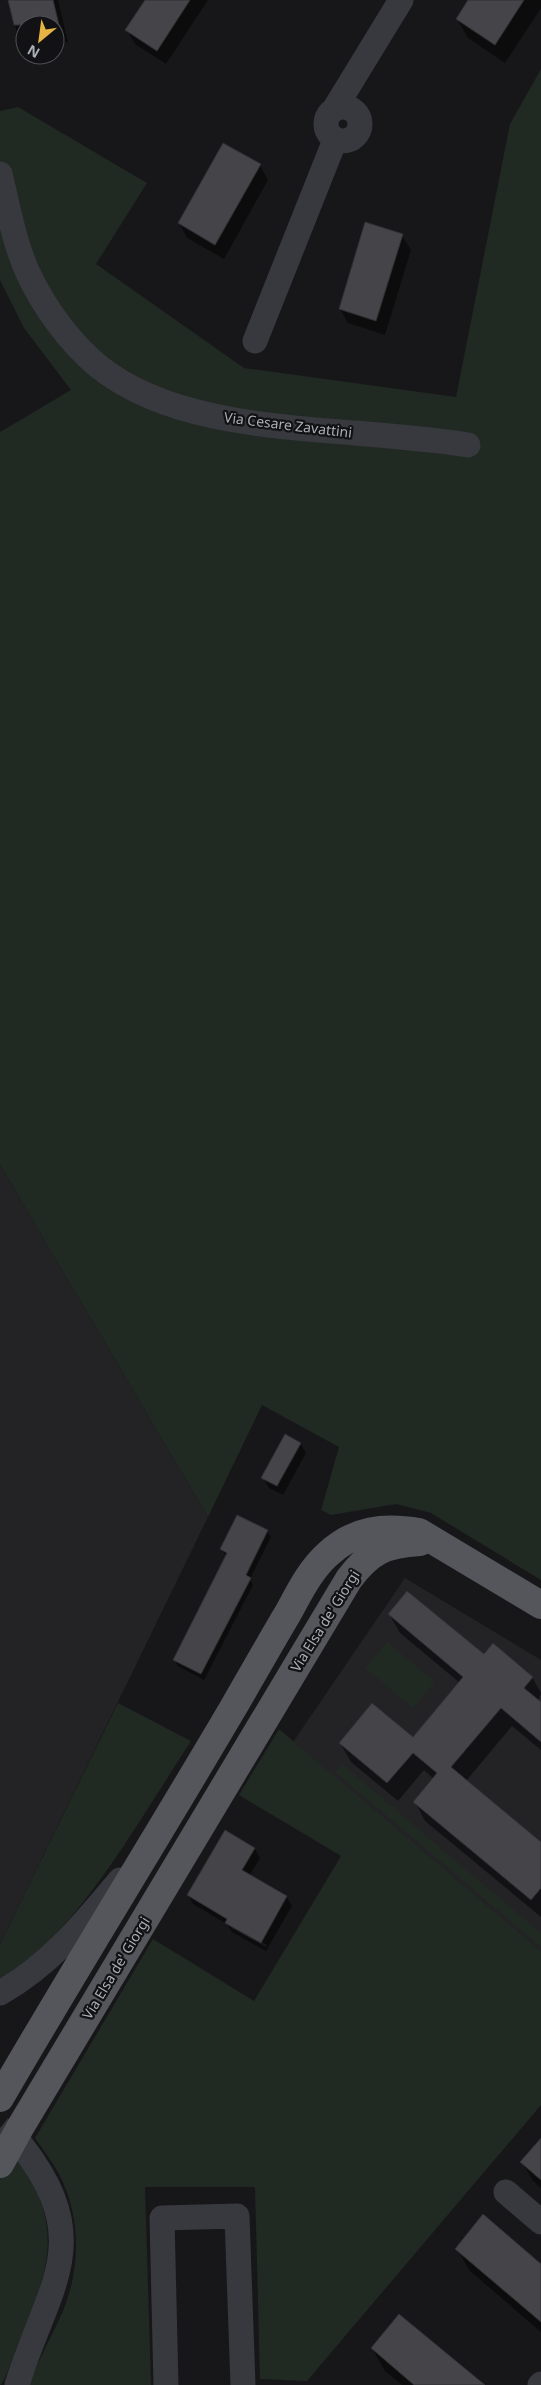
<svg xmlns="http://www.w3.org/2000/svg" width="541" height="2385" viewBox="0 0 541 2385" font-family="'Noto Sans',sans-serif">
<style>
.built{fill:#232326}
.green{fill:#212923}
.shadow{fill:#0007;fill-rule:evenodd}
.building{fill:#444449;stroke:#313135}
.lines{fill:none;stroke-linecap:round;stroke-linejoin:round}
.minor-tunnel{stroke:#343539;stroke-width:25;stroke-dasharray:25 12;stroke-linecap:butt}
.minor{stroke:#38393e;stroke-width:25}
.major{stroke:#55565c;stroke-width:28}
.labels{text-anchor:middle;stroke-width:4.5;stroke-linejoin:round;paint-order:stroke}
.street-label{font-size:14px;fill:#aaaeb8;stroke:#121214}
</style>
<rect width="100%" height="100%" fill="#171719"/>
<path class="built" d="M 0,1165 L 208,1517 L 0,1944 Z
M 405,1578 L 541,1660 L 541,1951 L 293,1742 Z"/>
<path class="green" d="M 541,69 L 541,1580 L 431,1513 L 396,1504 L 331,1515 L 321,1510 L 339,1447 L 262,1405 L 208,1517 L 0,1165 L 0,432 L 71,390 L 24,328 L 0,280 L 0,111 L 18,107 L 147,183 L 96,264 L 244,368 L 456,397 L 510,124 Z
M 387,1642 L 435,1682 L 413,1708 L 365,1668 Z
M 118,1703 L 191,1741 C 149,1805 108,1878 56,1934 C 40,1952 19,1965 0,1980 L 0,1944 Z
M 279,1729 L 541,1951 L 541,2105 L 307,2381 L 260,2379 L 255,2187 L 145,2187 L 151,2385 L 29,2385 C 38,2360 52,2336 63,2311 C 81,2267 81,2216 59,2174 C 52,2161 43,2150 35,2138 L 153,1939 L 254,2001 L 341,1856 L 239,1795 Z
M 342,1764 L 541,1933 L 541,1947 L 335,1772 Z
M 14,2156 C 67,2221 49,2274 18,2344 C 14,2353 6,2381 0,2385 L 0,2179 Z"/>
<path class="shadow" d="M 9,0 L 58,0 L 68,42 L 55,45 L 55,25 L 25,25 L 25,47 L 17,33 Z
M 146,0 L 208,0 L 166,64 L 135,44 L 127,30 Z
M 470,0 L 541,0 L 541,8 L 505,63 L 468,38 L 457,19 Z
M 260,165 L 268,180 L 224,259 L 187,238 L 179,223 Z
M 402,236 L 411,250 L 385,335 L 348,323 L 340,309 Z
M 300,1443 L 306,1453 L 283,1495 L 269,1488 L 263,1478 Z
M 267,1531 L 271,1537 L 250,1579 L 253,1585 L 204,1680 L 178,1666 L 174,1660 L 227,1556 L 221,1549 Z
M 389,1614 L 532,1677 L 541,1693 L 538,1701 L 541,1704 L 541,1750 L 512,1726 L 466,1781 L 541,1843 L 541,1917 L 425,1821 L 415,1802 L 434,1779 L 424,1770 L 398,1801 L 351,1762 L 340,1743 L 413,1739 L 460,1683 L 400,1633 Z
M 226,1832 L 255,1849 L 260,1858 L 249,1876 L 286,1896 L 292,1906 L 266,1951 L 232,1932 L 227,1924 L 193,1904 L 188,1895 ZM 231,1925 L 267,1945 L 266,1947 L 231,1928 Z
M 541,2140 L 541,2188 L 533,2181 L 522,2162 Z
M 457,2249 L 541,2265 L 541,2332 L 470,2271 Z
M 372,2348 L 483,2385 L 402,2385 L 385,2371 Z"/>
<path class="building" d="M 8,0 L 53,0 L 59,25 L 14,25 Z
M 145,0 L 190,0 L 157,51 L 125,30 Z
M 468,0 L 524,0 L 495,45 L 456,19 Z
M 223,143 L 261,164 L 215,245 L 178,223 Z
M 365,222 L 403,234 L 376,321 L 339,309 Z
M 285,1434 L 301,1443 L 277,1486 L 261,1478 Z
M 237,1515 L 268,1530 L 246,1575 L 251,1578 L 201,1674 L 173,1660 L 227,1553 L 220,1549 Z
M 407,1591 L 484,1654 L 493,1643 L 533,1677 L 524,1688 L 541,1702 L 541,1742 L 501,1708 L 451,1767 L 541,1842 L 541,1888 L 531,1900 L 413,1802 L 437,1773 L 413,1753 L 387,1783 L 339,1743 L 372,1703 L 413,1737 L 463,1677 L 388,1614 Z
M 225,1830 L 255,1848 L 242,1870 L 287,1896 L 261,1943 L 225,1923 L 227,1919 L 187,1895 Z
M 541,2138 L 541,2180 L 520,2162 Z
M 483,2214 L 541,2264 L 541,2322 L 455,2249 Z
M 399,2314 L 485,2385 L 414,2385 L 371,2348 Z"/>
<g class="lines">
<path class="minor-tunnel" d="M 0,2128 L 22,2146"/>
<path class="minor" d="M326 124a17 17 0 1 1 34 0a17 17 0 1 1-34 0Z
M 335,108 L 401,0
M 0,174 C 8,207 14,242 28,273 C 44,307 69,342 98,366 C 166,421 272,426 355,433 C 393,436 430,439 468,445
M 255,341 L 335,140
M 0,1993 C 50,1965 84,1923 120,1880
M 506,2192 L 541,2222
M 17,2385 C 47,2287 97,2243 22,2146
M 166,2385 L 162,2218 L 237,2216 L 243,2385
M 540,2385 L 541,2384"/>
<path class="major" d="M 0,2098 C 76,1967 156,1839 233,1708 C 251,1677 269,1645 288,1613 C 299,1593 310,1570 328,1554 C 355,1529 384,1526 419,1532 L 541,1605
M 0,2164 L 21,2126 L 349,1579 C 370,1551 385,1544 420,1542"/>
</g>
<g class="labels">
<g class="street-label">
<text transform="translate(288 425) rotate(7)" y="5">Via Cesare Zavattini</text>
<text transform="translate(325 1621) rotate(-58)" y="5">Via Elsa de' Giorgi</text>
<text transform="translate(116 1968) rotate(-59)" y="5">Via Elsa de' Giorgi</text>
</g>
</g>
<g transform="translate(40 40) rotate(209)"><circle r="24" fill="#121214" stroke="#4f5056"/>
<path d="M0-4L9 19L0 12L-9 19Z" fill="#e5b443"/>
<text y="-8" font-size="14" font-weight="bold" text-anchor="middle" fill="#aaaeb8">N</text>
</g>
</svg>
